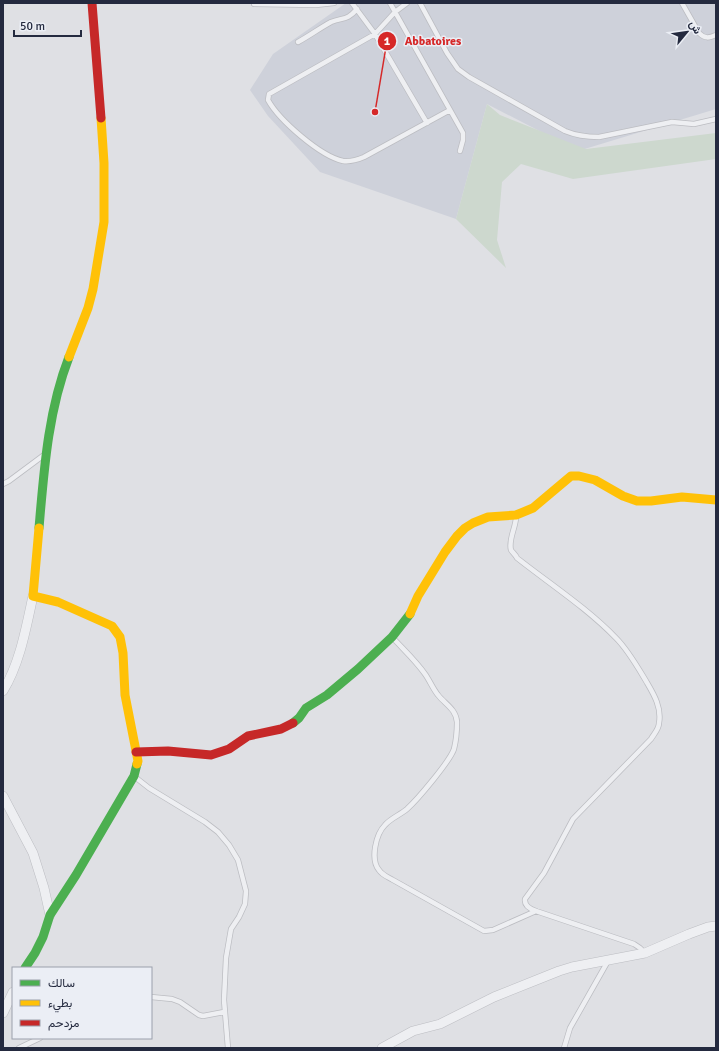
<svg xmlns="http://www.w3.org/2000/svg" width="719" height="1051" viewBox="0 0 719 1051" font-family="Signika,Vazirmatn,sans-serif">
<style>
.built{fill:#ced1da}
.green{fill:#cdd8ce}
.lines{fill:none;stroke-linecap:round;stroke-linejoin:round}
.lane-casing{stroke:#bcbdc2;stroke-width:6}
.street-casing{stroke:#bcbdc2;stroke-width:10}
.lane{stroke:#eeeff2;stroke-width:4.5}
.street{stroke:#eeeff2;stroke-width:9}
.fast{stroke:#4caf50;stroke-width:9}
.slow{stroke:#ffc107;stroke-width:9}
.jam{stroke:#c62828;stroke-width:9}
.leader{fill:none;stroke:#d62828;stroke-width:1.5}
.callout-dot{fill:#d62828;stroke:#ebeef5;stroke-width:1.5}
.mark-label{font-size:12px;text-anchor:middle;font-weight:bold;fill:#fff}
.callout-label{font-size:12px;text-anchor:middle;font-weight:bold;fill:#d62828;stroke:#ebeef5;stroke-width:3;stroke-linejoin:round;paint-order:stroke}
</style>
<rect width="100%" height="100%" fill="#dfe0e4"/>
<path class="built" d="M 346,3 L 716,3 L 716,109 L 578,151 L 487,104 L 456,219 L 320,172 L 268,116 L 250,90 L 273,54 Z"/>
<path class="green" d="M 487,104 L 500,115 L 586,149 L 716,133 L 716,159 L 573,179 L 521,164 L 502,182 L 497,240 L 506,268 L 456,219 Z"/>
<g class="lines">
<defs>
<path id="lane" d="M 352,3 L 375,34 L 427,123
M 390,3 L 463,133 L 463,140 L 460,151
M 407,3 L 395,12 L 375,34 L 269,94 L 268,100 C 279,120 320,156 343,161 C 351,162 357,160 364,157 L 450,110
M 420,3 L 447,53 L 458,69 L 469,77 L 565,131 C 577,136 587,137 599,137 L 672,122 L 694,124 L 716,119
M 682,3 L 699,33 C 705,39 709,38 716,35
M 254,4 L 316,5 L 334,3
M 298,42 C 309,36 320,28 331,22 C 343,17 347,21 357,9
M 3,484 L 9,481 L 44,455
M 516,517 C 516,527 508,540 511,550 C 512,552 516,555 517,558 C 550,584 587,608 616,638 C 628,650 637,666 646,681 C 653,693 662,707 659,723 C 659,729 654,734 651,739 L 573,819 L 544,873 L 525,899 C 524,906 530,909 536,911 L 634,944 L 640,948 L 645,953
M 393,638 C 404,650 416,661 425,674 C 430,681 433,689 438,695 C 445,704 456,709 457,722 C 457,730 456,741 454,749 C 450,761 418,799 407,809 C 400,815 391,818 385,825 C 376,834 370,859 379,870 C 382,875 388,877 393,880 L 484,931 L 493,930 L 536,911
M 135,777 L 149,788 L 205,822 L 218,832 L 229,845 L 238,860 L 246,891 L 245,904 L 239,917 L 231,929 L 226,958 L 224,1000 L 228,1048
M 151,997 L 172,999 L 180,1002 L 199,1015 L 203,1016 L 224,1012
M 19,1048 L 40,1038
M 564,1048 L 570,1028 L 608,961"/>
<path id="street" d="M 3,691 C 20,663 26,628 33,596
M 3,796 L 33,853 L 44,888 L 50,915
M 3,1013 L 13,992
M 382,1048 L 413,1031 L 440,1024 L 494,997 L 559,971 L 572,967 L 645,953 L 689,934 L 708,927 L 716,926"/>
</defs>
<use href="#lane" class="lane-casing"/>
<use href="#street" class="street-casing"/>
<use href="#lane" class="lane"/>
<use href="#street" class="street"/>
<path class="fast" d="M 39,528 C 44,470 48,411 69,357
M 293,723 L 299,718 L 306,708 L 327,695 L 358,669 L 392,637 L 410,614
M 25,968 L 35,953 L 43,937 L 50,915 L 76,875 L 134,776 L 137,764"/>
<path class="slow" d="M 69,357 L 88,308 L 93,289 L 104,222 L 104,163 L 101,118
M 39,528 L 33,596 L 58,602 L 112,626 L 120,637 L 123,653 L 125,695 L 138,761 L 137,764
M 410,614 L 418,596 L 445,552 L 457,536 L 465,528 L 473,523 L 488,517 L 516,515 L 533,508 L 571,476 L 579,476 L 595,480 L 623,496 L 637,501 L 651,501 L 682,497 L 716,500"/>
<path class="jam" d="M 92,3 L 101,118
M 136,752 L 168,751 L 211,755 L 229,749 L 248,736 L 281,729 L 293,723"/>
</g>
<path class="leader" d="M375 112L387 41"/>
<g class="callout-dot">
<circle cx="375" cy="112" r="4"/>
<circle cx="387" cy="41" r="10"/>
</g>
<g class="mark-label">
<text x="387" y="45">1</text>
</g>
<g class="callout-label">
<text x="433" y="45">Abbatoires</text>
</g>
<rect width="719" height="1051" fill="none" stroke="#242a3f" stroke-width="8"/>
<rect x="12" y="967" width="140" height="72" fill="#ebeef5" stroke="#9ba0ac"/>
<rect x="20" y="980" width="20" height="6" fill="#4caf50" stroke="#9ba0ac"/>
<text x="48" y="987" font-size="12" fill="#242a3f">سالك</text>
<rect x="20" y="1000" width="20" height="6" fill="#ffc107" stroke="#9ba0ac"/>
<text x="48" y="1007" font-size="12" fill="#242a3f">بطيء</text>
<rect x="20" y="1020" width="20" height="6" fill="#c62828" stroke="#9ba0ac"/>
<text x="48" y="1027" font-size="12" fill="#242a3f">مزدحم</text>
<g transform="translate(687 32) rotate(61)" stroke="#ebeef5" stroke-width="3" paint-order="stroke">
<path d="M0-3L7 15L0 10L-7 15Z" fill="#242a3f"/>
<text y="-6" font-size="11" font-weight="bold" text-anchor="middle" fill="#242a3f">ش</text>
</g>
<path d="M14 30v6h67v-6" fill="none" stroke="#242a3f" stroke-width="2"/>
<text x="20" y="30" font-size="12" fill="#242a3f" stroke="#ebeef5" stroke-width="3" paint-order="stroke">50 m</text>
</svg>
